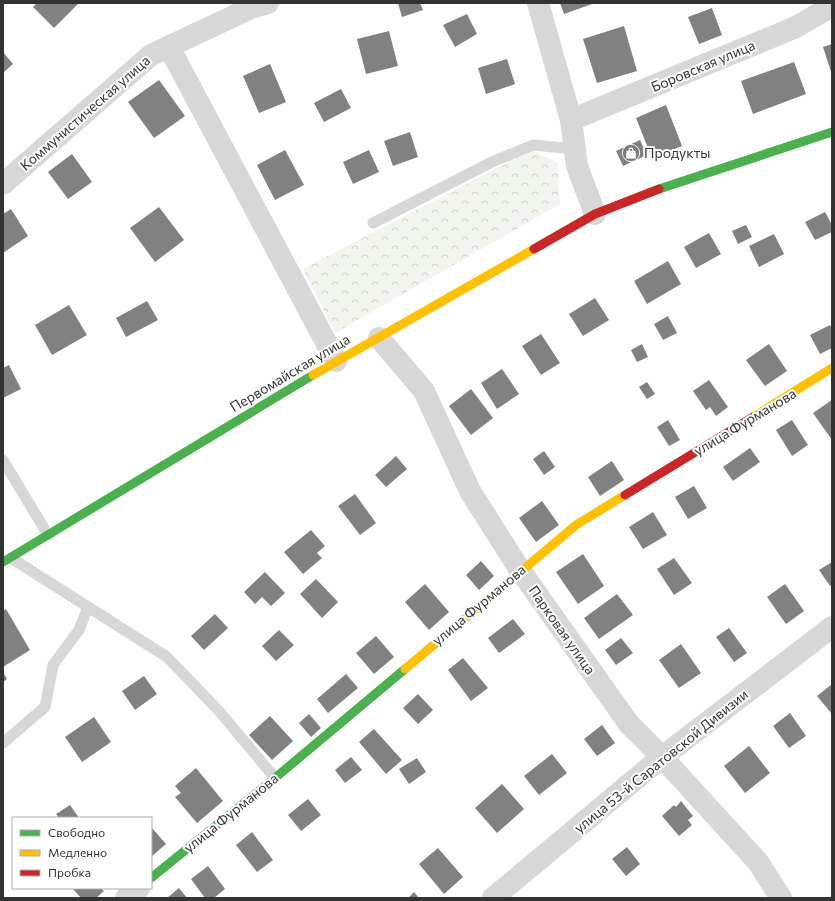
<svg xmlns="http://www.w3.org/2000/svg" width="835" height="901" viewBox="0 0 835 901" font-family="Commissioner,sans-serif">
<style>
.park{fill:url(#park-crowns)}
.building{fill:#818181}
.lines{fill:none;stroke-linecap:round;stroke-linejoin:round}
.lane{stroke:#d7d7d7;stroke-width:11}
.street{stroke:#d7d7d7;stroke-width:22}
.fast{stroke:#4caf50;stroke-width:9}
.slow{stroke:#ffc107;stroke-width:9}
.jam{stroke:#c62828;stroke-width:9}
.labels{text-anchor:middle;stroke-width:4;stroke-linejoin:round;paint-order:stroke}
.street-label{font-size:14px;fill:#333;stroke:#fff}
.poi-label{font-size:14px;fill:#333;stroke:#fff;text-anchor:start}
</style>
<defs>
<pattern id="park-crowns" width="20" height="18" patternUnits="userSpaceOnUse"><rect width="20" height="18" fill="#f1f5ed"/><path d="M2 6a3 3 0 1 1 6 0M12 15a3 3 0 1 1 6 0" fill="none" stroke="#cfd2cc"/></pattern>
</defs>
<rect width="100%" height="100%" fill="#fff"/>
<path class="park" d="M 531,150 L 557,162 L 560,204 L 335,333 L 303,269 Z"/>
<path class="building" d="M 37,3 L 79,3 L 54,28 L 33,7 Z
M 398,3 L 420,3 L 423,10 L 402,17 Z
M 560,3 L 595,3 L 564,14 Z
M 712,8 L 722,35 L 699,44 L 688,17 Z
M 467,14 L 477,34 L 455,47 L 443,25 Z
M 624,26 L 637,71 L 597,83 L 583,39 Z
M 389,31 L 398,66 L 366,74 L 357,39 Z
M 832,44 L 832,75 L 823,47 Z
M 3,52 L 13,64 L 3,73 Z
M 507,59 L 515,84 L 486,94 L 478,68 Z
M 794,62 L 806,94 L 753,114 L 741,81 Z
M 270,64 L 286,102 L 259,113 L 243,76 Z
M 159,80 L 185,116 L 154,138 L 128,102 Z
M 341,89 L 351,108 L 324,122 L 314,103 Z
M 666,105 L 682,146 L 652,158 L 636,118 Z
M 410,132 L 418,157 L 393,166 L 384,141 Z
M 640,140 L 647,155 L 623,166 L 616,151 Z
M 285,150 L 304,185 L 275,200 L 257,165 Z
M 369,150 L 379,172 L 353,184 L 343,162 Z
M 72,154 L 92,182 L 68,199 L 48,172 Z
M 159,207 L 184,240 L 155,262 L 130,228 Z
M 11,209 L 28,236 L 3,253 L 3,214 Z
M 825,212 L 832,225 L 832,232 L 815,240 L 805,222 Z
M 746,225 L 752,237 L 738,244 L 732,231 Z
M 709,233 L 721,254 L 696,268 L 684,247 Z
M 774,234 L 784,254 L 759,267 L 749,246 Z
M 668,261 L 681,284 L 647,304 L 634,281 Z
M 595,298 L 609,320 L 583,336 L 569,314 Z
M 147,301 L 158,320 L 126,337 L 116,318 Z
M 69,305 L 87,335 L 52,355 L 35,325 Z
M 668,316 L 677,333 L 663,340 L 654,324 Z
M 830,325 L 832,330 L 832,348 L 820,354 L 810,335 Z
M 541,334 L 560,363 L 541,375 L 522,346 Z
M 642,344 L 648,357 L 637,362 L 631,350 Z
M 769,344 L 787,371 L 765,386 L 746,360 Z
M 9,365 L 21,389 L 3,398 L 3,368 Z
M 502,369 L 519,394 L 497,409 L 481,383 Z
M 709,380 L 728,407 L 716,416 L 710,407 L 706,410 L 693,391 Z
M 647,382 L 655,394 L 647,399 L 639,387 Z
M 471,389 L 493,418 L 471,435 L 449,406 Z
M 832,400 L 832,440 L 813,413 Z
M 668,420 L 680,440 L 669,446 L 657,427 Z
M 792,420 L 808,445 L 792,456 L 776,430 Z
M 750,448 L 760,462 L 733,481 L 723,467 Z
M 544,451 L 555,467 L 544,475 L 533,459 Z
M 396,456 L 407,469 L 386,487 L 375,475 Z
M 612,461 L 624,480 L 600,496 L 588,477 Z
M 694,486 L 707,508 L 688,519 L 675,497 Z
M 355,494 L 376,523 L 360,535 L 338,506 Z
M 542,501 L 559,525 L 536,542 L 519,518 Z
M 653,512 L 667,535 L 643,549 L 629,527 Z
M 311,530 L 325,546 L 317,553 L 322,558 L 303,574 L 284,552 Z
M 583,554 L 604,586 L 578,604 L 556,572 Z
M 674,558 L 692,583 L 674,595 L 657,569 Z
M 481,561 L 494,576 L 479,590 L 466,575 Z
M 832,562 L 832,585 L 830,586 L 819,570 Z
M 265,572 L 285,593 L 271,606 L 262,597 L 255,604 L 244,592 Z
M 316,579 L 338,602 L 322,618 L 300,594 Z
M 425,584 L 449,612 L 429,630 L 405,602 Z
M 785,584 L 804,611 L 786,624 L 767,597 Z
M 617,594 L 633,615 L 599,639 L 584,618 Z
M 6,609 L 30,650 L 3,667 L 3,611 Z
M 215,614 L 228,628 L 204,650 L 191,636 Z
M 513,619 L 525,634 L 499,653 L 488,638 Z
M 729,628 L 747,653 L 734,662 L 716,637 Z
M 279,630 L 294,645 L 276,661 L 262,646 Z
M 376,636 L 394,657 L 374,674 L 356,653 Z
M 621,638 L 633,653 L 616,665 L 605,650 Z
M 681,644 L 701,673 L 679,688 L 659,660 Z
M 463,658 L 488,688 L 471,701 L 448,670 Z
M 3,672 L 7,679 L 3,682 Z
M 346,674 L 358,688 L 328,713 L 317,699 Z
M 144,676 L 157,694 L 135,710 L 122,691 Z
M 832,684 L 832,714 L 817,696 Z
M 418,694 L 433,710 L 418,724 L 403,708 Z
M 790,713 L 806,736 L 789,748 L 773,726 Z
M 309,714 L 321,728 L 311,737 L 299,723 Z
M 270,716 L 293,741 L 272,760 L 249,735 Z
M 94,717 L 111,742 L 82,762 L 65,737 Z
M 602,725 L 615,743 L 597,756 L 584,739 Z
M 374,729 L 402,760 L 386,774 L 359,742 Z
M 749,746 L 770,773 L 745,793 L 724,766 Z
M 552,754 L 567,773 L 539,795 L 524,776 Z
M 351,757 L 362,770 L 345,783 L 335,770 Z
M 417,758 L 426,772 L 409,784 L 399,769 Z
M 196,768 L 223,801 L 197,823 L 175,797 L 181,793 L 175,786 Z
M 502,784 L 524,809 L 497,833 L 475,808 Z
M 308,799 L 321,815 L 301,831 L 288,815 Z
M 681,801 L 693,816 L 688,820 L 692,825 L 679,836 L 662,816 L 674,805 L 676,807 Z
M 70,805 L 79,818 L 59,818 L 56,814 Z
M 151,827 L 166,844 L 151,857 Z
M 252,832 L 273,860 L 257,872 L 236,845 Z
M 627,847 L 640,864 L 626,876 L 612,859 Z
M 438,848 L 463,877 L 444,894 L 419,864 Z
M 208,866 L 225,889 L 214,898 L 205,898 L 191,879 Z
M 72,888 L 101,888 L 104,891 L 96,898 L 81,898 Z
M 179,888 L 187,898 L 167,898 Z
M 414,892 L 419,898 L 408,898 Z"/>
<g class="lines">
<path class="lane" d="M 373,223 L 492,162 L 533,145 L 575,149
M 3,460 L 48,535
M 11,558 L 167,657 L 219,711 L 275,778
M 3,743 L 45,707 L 53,665 L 79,630 L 88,607"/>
<path class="street" d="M 538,3 L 571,120 L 577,166 L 595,214
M 169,47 L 336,361
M 571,120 L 796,27 L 832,6
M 3,184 L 151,55 L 251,8 L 268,3
M 379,338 L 424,391 L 470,491 L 520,570 L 629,724 L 662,757 L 758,862 L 781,898
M 126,898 L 139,888
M 493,898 L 662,757 L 832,627"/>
<path class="fast" d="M 659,189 L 832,132
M 3,562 L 313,375
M 151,878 L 275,778 L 405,669"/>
<path class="slow" d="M 313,375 L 534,249
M 753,417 L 832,368
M 405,669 L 576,525 L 625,495"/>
<path class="jam" d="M 534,249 L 595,214 L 659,189
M 625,495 L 753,417"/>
</g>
<defs>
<symbol id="shop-disc" viewBox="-11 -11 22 22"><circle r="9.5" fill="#7a7a7a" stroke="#fff"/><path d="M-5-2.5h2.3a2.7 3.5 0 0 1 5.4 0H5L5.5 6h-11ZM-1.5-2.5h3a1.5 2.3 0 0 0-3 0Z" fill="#fff"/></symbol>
</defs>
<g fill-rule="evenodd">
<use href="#shop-disc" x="621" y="143" width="20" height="20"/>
</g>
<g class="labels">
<g class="street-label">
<text transform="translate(703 66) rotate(-23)" y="5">Боровская улица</text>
<text transform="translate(85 113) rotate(-41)" y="5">Коммунистическая улица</text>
<text transform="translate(290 373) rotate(-31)" y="5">Первомайская улица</text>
<text transform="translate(745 422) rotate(-31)" y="5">улица Фурманова</text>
<text transform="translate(479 605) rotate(-40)" y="5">улица Фурманова</text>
<text transform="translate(562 630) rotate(55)" y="5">Парковая улица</text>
<text transform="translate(661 761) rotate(-39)" y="5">улица 53-й Саратовской Дивизии</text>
<text transform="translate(231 813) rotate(-39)" y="5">улица Фурманова</text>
</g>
<g class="poi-label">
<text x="644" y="158">Продукты</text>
</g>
</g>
<rect width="835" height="901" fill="none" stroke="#333333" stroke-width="8"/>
<rect x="12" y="817" width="140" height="72" fill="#ffffff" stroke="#adadad"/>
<rect x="20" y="830" width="20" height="6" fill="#4caf50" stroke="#adadad"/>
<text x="48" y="837" font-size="12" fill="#333333">Свободно</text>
<rect x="20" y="850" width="20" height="6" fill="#ffc107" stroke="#adadad"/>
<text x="48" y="857" font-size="12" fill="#333333">Медленно</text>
<rect x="20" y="870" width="20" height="6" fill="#c62828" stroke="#adadad"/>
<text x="48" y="877" font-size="12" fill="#333333">Пробка</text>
</svg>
